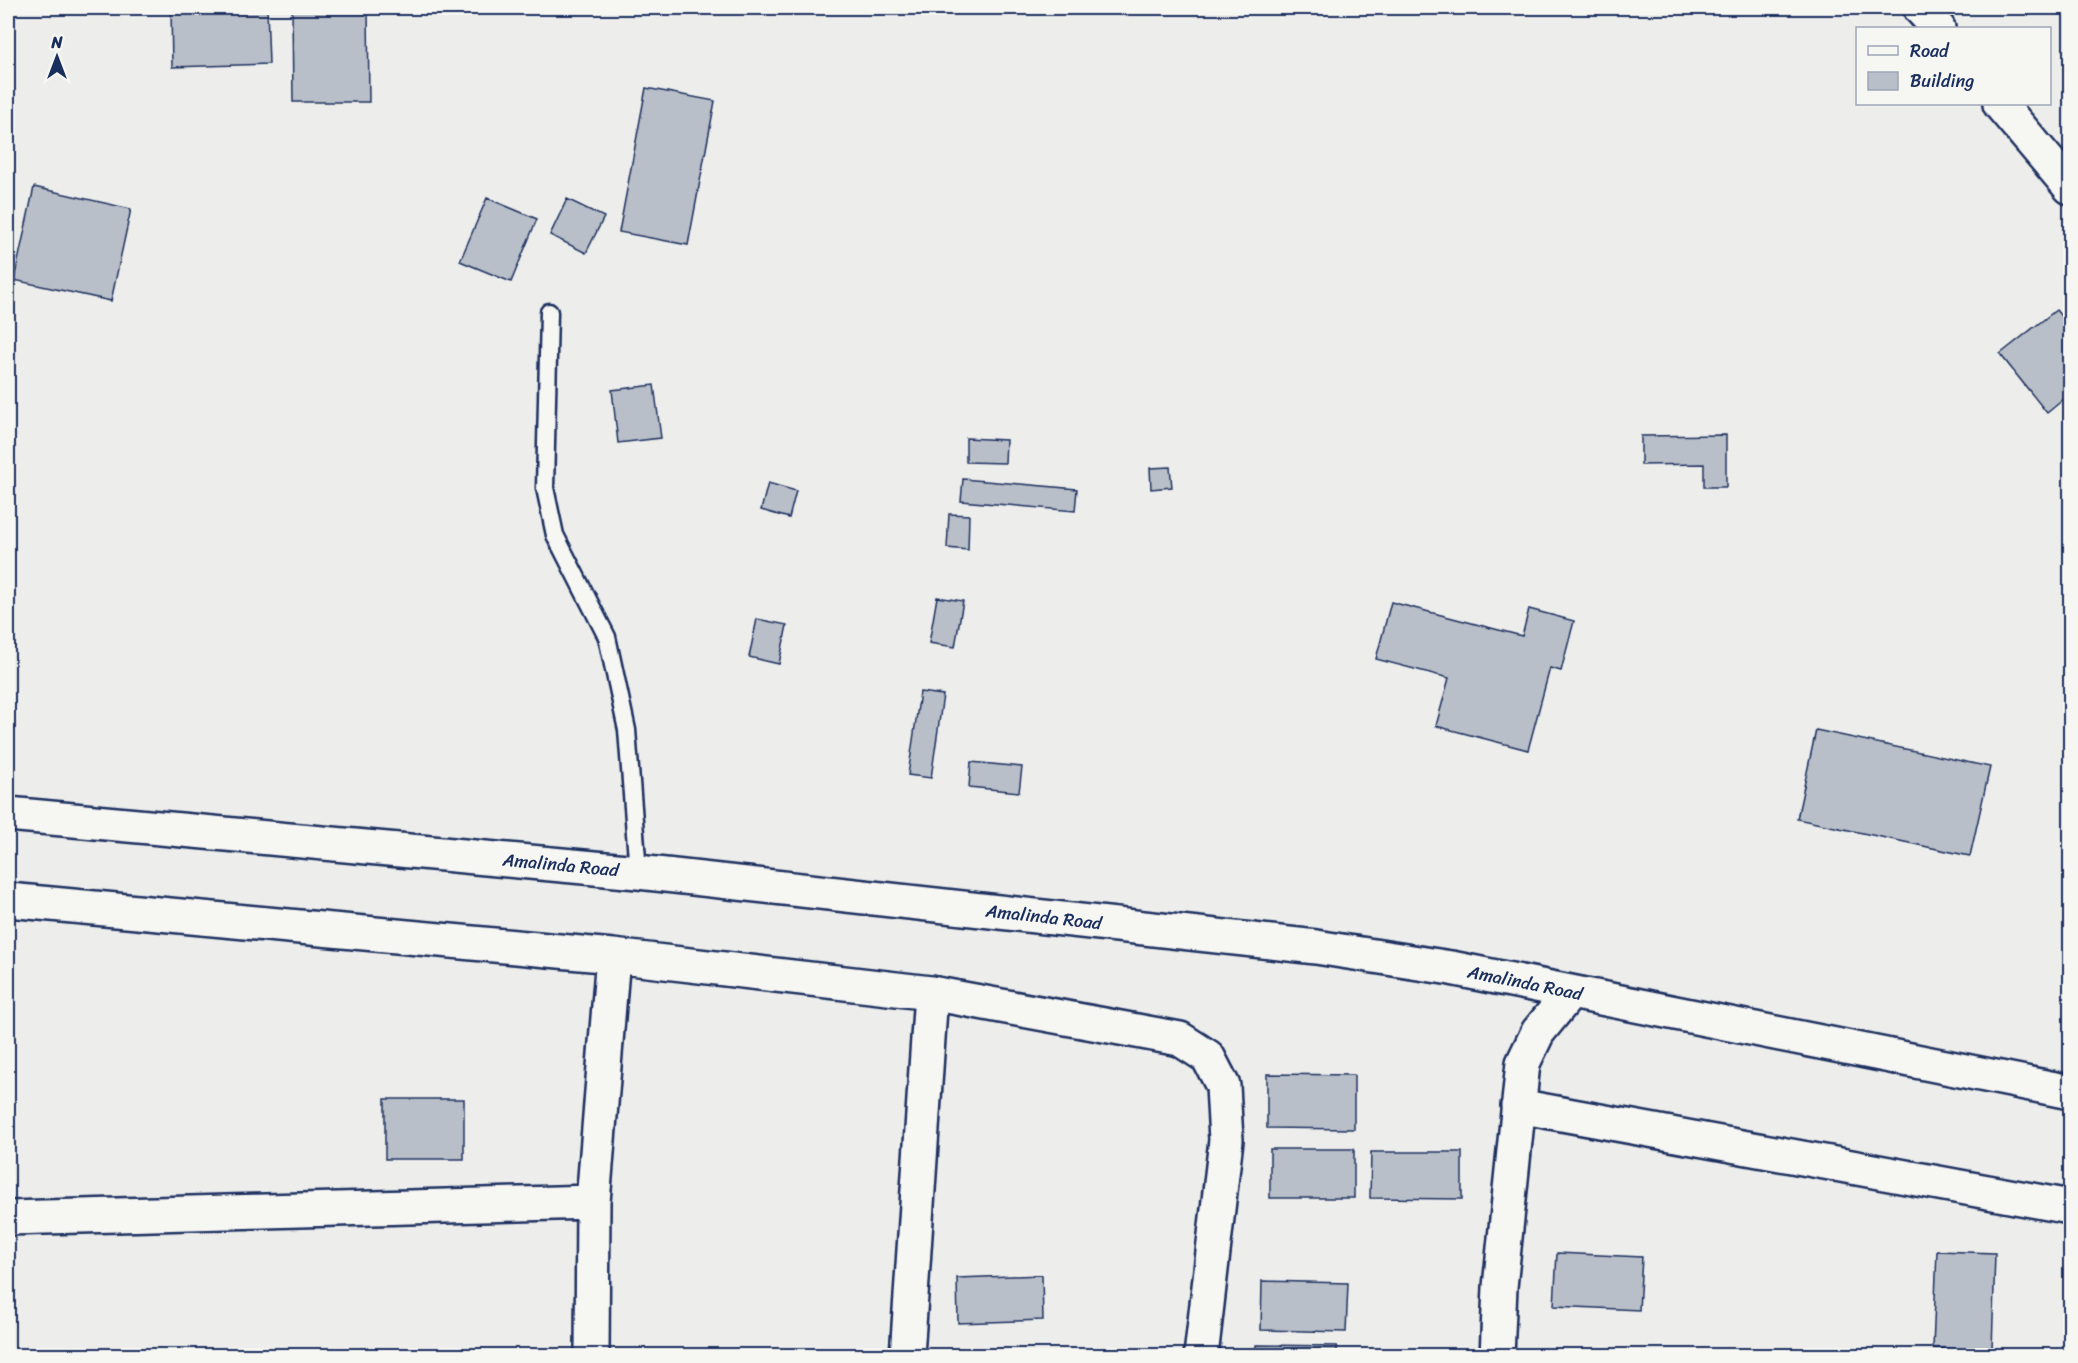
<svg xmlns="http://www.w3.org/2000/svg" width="2078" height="1363" viewBox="0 0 2078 1363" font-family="Sriracha,sans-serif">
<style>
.building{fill:#b9bfc8;stroke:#1b2f5e;stroke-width:1.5}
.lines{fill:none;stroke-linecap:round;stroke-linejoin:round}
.service-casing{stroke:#1b2f5e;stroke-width:21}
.minor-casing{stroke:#1b2f5e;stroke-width:38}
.tertiary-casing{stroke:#1b2f5e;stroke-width:38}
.service{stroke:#f6f6f2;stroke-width:16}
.minor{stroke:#f6f6f2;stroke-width:33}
.tertiary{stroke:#f6f6f2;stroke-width:33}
.labels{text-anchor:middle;stroke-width:6;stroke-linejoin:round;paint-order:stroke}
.street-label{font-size:18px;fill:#1b2f5e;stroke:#f6f6f2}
</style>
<rect width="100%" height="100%" fill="#edeeec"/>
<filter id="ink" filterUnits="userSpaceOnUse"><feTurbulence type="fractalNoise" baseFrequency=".0167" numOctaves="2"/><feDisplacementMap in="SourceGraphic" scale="12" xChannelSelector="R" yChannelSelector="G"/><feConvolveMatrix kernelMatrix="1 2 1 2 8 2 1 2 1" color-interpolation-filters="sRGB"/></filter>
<g filter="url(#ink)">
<path class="building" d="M 171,8 L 267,8 L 269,64 L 172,67 Z
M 292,8 L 368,8 L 369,102 L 293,102 Z
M 646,88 L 715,101 L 688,245 L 619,232 Z
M 34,187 L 131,209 L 111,301 L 14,280 Z
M 487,198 L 537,219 L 511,282 L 460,261 Z
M 567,199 L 604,217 L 586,253 L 550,235 Z
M 2056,310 L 2070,327 L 2070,394 L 2047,413 L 2000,354 Z
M 654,385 L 661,438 L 618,443 L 612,390 Z
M 1726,435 L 1726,487 L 1704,487 L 1704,464 L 1641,465 L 1641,436 Z
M 966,438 L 1006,440 L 1005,463 L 966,462 Z
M 1170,467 L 1172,487 L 1151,489 L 1150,468 Z
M 963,479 L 1077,489 L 1075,511 L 961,501 Z
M 768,483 L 796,491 L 789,518 L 761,510 Z
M 949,514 L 969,515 L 968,550 L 947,548 Z
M 937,597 L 963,601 L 955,647 L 929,643 Z
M 1391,602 L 1522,636 L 1529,609 L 1574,621 L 1561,671 L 1550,668 L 1528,750 L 1436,726 L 1449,678 L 1376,659 Z
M 757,619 L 787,625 L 779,664 L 749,657 Z
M 920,692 L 943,695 L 931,778 L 908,775 Z
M 1816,730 L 1990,767 L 1970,856 L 1797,819 Z
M 971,762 L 1022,767 L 1019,792 L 969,787 Z
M 1267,1074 L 1354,1075 L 1354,1129 L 1267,1128 Z
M 385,1099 L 464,1099 L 464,1159 L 385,1159 Z
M 1270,1149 L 1354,1149 L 1354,1198 L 1270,1198 Z
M 1371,1152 L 1462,1152 L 1462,1199 L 1370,1198 Z
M 1937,1251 L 1995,1253 L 1992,1350 L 1933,1348 Z
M 1557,1253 L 1642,1257 L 1639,1310 L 1554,1306 Z
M 1042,1275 L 1043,1320 L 958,1323 L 957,1278 Z
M 1262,1281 L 1348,1283 L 1346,1332 L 1261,1330 Z
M 1256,1345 L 1337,1346 L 1337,1356 L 1256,1356 Z"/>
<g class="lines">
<defs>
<path id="service" d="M 549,312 L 545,488 L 555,535 L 607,637 L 627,730 L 638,872"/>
<path id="minor" d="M 1920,8 L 1938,28
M 2000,104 L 2070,187
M 8,900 L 613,956 L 931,993 L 1180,1039 L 1208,1057 L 1223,1086 L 1226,1140 L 1201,1356
M 1518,1106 L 2070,1207
M 8,1218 L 593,1202
M 592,1356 L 593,1202 L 613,956
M 907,1356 L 931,993
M 1497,1356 L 1500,1287 L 1523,1063 L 1538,1032 L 1569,994"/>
<g id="tertiary">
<path id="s1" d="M 8,814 L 638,872 L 1316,947 L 1451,968 L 2070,1092"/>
</g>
</defs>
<use href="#service" class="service-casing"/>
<use href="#minor" class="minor-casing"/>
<use href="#tertiary" class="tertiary-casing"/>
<use href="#service" class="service"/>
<use href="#minor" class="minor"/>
<use href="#tertiary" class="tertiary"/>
</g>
</g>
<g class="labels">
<g class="street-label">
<text dy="6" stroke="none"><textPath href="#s1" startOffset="555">Amalinda Road</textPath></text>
<text dy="6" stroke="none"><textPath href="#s1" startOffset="1041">Amalinda Road</textPath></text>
<text dy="6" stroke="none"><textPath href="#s1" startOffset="1527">Amalinda Road</textPath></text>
</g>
</g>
<rect width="2078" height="1363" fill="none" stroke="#f6f6f2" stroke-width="30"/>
<rect x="15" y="15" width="2048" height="1333" fill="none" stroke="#1b2f5e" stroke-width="2" filter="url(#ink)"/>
<rect x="1856" y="27" width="195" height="78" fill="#f6f6f2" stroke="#9ea6b7" stroke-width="1.5"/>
<rect x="1868" y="46" width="30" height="9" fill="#f6f6f2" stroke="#9ea6b7" stroke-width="1.5"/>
<text x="1910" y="57" font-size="18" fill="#1b2f5e">Road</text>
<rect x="1868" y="72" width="30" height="18" fill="#b9bfc8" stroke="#9ea6b7" stroke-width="1.5"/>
<text x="1910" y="87" font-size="18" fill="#1b2f5e">Building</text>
<g transform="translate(57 57)" stroke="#f6f6f2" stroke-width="4.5" paint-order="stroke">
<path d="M0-4.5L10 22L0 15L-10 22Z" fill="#1b2f5e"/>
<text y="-9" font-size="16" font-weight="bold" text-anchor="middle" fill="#1b2f5e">N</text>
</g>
</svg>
